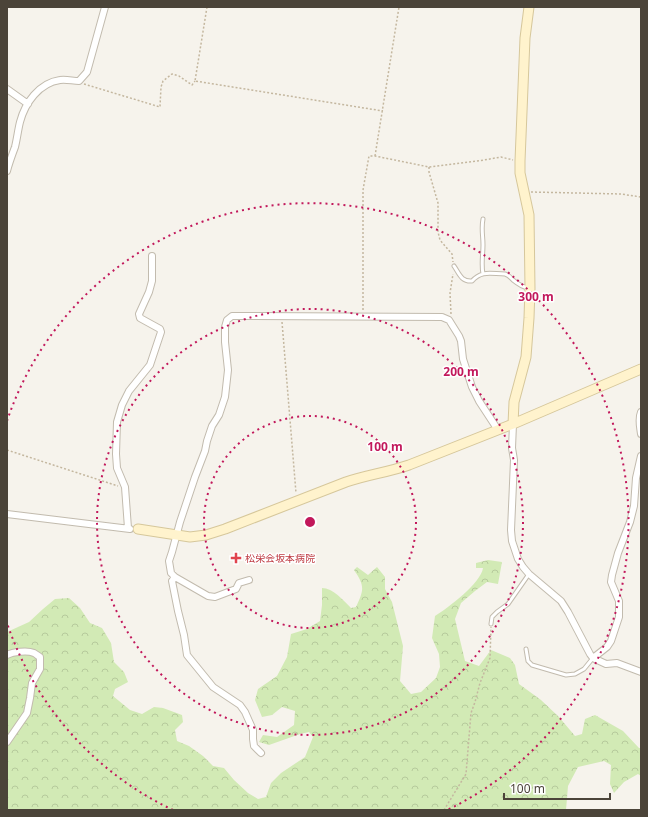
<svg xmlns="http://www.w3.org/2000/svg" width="648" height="817" viewBox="0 0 648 817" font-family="'Noto Sans','Noto Sans JP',sans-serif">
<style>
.forest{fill:url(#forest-crowns)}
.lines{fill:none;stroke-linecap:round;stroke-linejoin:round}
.lane-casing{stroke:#c2bbae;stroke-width:5}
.street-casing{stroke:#c2bbae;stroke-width:8}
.secondary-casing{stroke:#d6c79b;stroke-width:11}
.path{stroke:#c4b79f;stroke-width:1.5;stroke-dasharray:2 2;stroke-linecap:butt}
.lane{stroke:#fff;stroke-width:3}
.street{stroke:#fff;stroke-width:6}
.secondary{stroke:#fff3cd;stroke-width:9}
.ring{fill:none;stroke:#c2185b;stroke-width:2;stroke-dasharray:2 4}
.health-dot{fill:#e0444e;stroke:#fff;stroke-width:1.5}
.labels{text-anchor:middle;stroke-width:3;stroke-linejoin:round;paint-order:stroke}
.health-label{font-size:10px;fill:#be3a42;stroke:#fff;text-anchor:start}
.centre{fill:#c2185b;stroke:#fff;stroke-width:2}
.ring-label{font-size:12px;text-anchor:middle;font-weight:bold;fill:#c2185b;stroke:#fff;stroke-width:3;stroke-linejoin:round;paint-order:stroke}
</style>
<defs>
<pattern id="forest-crowns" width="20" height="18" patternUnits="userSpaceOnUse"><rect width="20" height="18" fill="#d2eab5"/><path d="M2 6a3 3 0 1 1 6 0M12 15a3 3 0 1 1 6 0" fill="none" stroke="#b6ca9c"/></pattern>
</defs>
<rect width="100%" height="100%" fill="#f6f3ec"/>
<path class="forest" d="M 488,560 L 502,562 L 498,584 L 487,582 L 475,591 L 461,603 L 455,619 L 465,661 L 479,666 L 491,650 L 510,658 L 515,665 L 519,684 L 541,700 L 559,717 L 575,736 L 582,734 L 585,719 L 595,715 L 623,731 L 639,748 L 641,748 L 641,776 L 638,774 L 624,782 L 614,793 L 610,784 L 611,765 L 604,761 L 578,767 L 568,786 L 566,810 L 7,810 L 7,632 L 29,622 L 43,609 L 55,599 L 69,598 L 80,608 L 90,623 L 102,628 L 111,643 L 114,662 L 124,672 L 128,682 L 115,689 L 113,696 L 130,710 L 142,714 L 154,707 L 163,708 L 182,715 L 183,722 L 175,730 L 177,741 L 189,746 L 203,756 L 213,766 L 224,768 L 234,780 L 248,793 L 258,799 L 266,797 L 271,783 L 281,773 L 305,757 L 313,737 L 309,732 L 300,734 L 269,745 L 259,742 L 263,735 L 277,737 L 294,725 L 295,711 L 282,707 L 272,715 L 262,717 L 255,700 L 258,689 L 277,676 L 287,657 L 291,634 L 307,629 L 320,621 L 322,605 L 322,588 C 333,588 343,600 351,608 L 356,607 C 364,590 365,586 354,570 L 357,567 L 368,575 L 377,567 L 385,577 L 385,589 L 392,602 L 403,646 L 400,681 L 411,694 L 421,692 L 436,678 L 440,667 L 439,654 L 432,638 L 435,616 C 448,608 481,583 483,568 L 476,568 L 476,563 Z"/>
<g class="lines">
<defs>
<path id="lane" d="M 454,266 C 459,273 461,282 472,281 C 482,270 491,274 505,274 C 509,275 510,277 513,280 C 518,284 522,287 528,288
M 483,274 C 481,264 483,254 483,245 C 483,235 481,229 483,219
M 491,624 L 492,617 L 497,612 L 508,604 L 529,574
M 526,649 L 528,661 L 532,665 L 566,675 L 575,674 L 584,669 L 593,658"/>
<path id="street" d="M 7,89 L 28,104
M 7,171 C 9,163 12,155 15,147 C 17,139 18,130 20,122 C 25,103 39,83 60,80 C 66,79 73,81 79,81 L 87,72 L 105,7
M 641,412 C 638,419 640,426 641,434
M 513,424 L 512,448 L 514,460 L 511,530 L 512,541 L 518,559 L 523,567 L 529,574 L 561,601 L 568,612 L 590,654 L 593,658 L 606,664 L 617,663 L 641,672
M 7,514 L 130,529
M 128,528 L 125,487 L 117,468 L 116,454 L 117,422 L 122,405 L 129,391 L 150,365 L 161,332 L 160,329 L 140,318 L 139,314 L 149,292 L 152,281 L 152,256
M 175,577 L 172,581 L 178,611 L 184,635 L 187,655 L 213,687 L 240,705 L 245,712 L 253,730 L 253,739 L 254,746 L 261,753
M 249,580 L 239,583 L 236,589 L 215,597 L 208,596 L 175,577 L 171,573 L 169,561 L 172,552 L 180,522 L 195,477 L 205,451 L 207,441 L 212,426 L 219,415 L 225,397 L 228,370 L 225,342 L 225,327 L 227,320 L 232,316 L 442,317 L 449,320 L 459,336 L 461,341 L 463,359 L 472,387 L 479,401 L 498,430
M 7,655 C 13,652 27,650 34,653 C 36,654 38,656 40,657 L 40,669 L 32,683 L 30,698 L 27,713 L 7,742
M 593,658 L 607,647 L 611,641 L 619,617 L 619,601 L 611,582 L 612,575 L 618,553 L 630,522 L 634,506 L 636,478 L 641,456"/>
<path id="secondary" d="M 513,424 L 514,402 L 526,357 L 529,318 L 530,288 L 529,215 L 520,173 L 520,161 L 525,38 L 529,7
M 138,529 L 190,537 L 206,535 L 225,529 L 346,482 C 367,475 389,472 409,465 L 513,424 L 641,369"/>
</defs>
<use href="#lane" class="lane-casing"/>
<use href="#street" class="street-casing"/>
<use href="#secondary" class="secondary-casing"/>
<path class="path" d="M 207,7 L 195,81 L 383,111
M 84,84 L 160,107 L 161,87 L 163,81 L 172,74 L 179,76 L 192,85 L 195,81
M 375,156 L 399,7
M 429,167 L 429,172 L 438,203 L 438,232 L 440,240 L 452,254 L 453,262
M 531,192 L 621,194 L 641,197
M 363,310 L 363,190 L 369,156 L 375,156 L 429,167 L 484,160 L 501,157 L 513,160
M 451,314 L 450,293 L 453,274
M 282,322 L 296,493
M 7,450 L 118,486
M 444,810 L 466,774 L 471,713 L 475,702 L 480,683 L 490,658 L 491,627"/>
<use href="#lane" class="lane"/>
<use href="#street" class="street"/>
<use href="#secondary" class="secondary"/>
</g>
<g class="ring">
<circle cx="310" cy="522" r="106"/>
<circle cx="310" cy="522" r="213"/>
<path d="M173 810A319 319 0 0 1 7 623M7 421A319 319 0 1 1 447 810"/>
</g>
<path class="health-dot" d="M234 552h4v4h4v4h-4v4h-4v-4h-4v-4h4z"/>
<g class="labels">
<g class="health-label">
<text x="245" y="562">松栄会坂本病院</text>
</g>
</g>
<circle cx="310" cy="522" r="6" class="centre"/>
<g class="ring-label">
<text x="536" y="301">300 m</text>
<text x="461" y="376">200 m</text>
<text x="385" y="451">100 m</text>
</g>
<rect width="648" height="817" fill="none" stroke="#4b4439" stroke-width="16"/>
<path d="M504 793v6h106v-6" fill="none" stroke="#4b4439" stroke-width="2"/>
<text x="510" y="793" font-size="12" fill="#4b4439" stroke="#ffffff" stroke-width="3" paint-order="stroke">100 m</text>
</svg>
